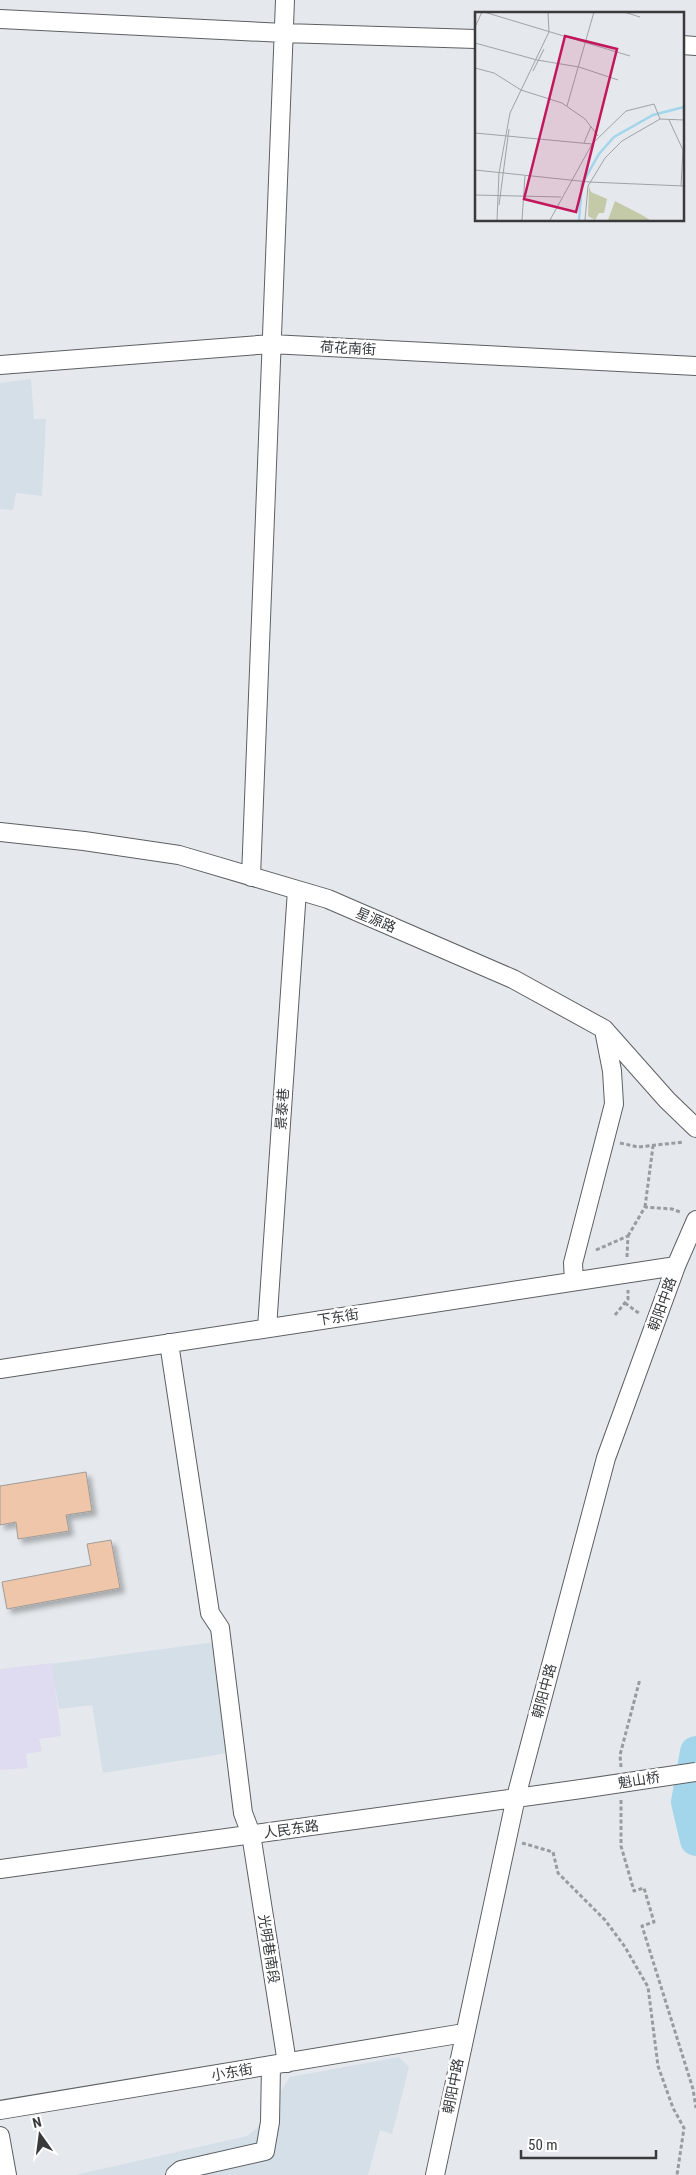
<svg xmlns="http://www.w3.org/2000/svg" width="696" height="2175" viewBox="0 0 696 2175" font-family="'Roboto Condensed','Noto Sans SC',sans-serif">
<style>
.built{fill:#d5dfe8}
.education{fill:#dfdbf1}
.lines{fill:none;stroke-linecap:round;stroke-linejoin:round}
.river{stroke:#a3d5eb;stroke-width:32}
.building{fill:#efc6a9;stroke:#a09c99;filter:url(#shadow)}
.minor-casing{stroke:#5c6063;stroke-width:20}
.path{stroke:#999c9f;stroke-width:3;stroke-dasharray:4 2.5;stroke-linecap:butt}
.minor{stroke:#fff;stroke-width:18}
.minor-bridge-casing{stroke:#5c6063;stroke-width:20;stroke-linecap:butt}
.minor-bridge{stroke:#fff;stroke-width:18}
.labels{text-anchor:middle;stroke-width:5;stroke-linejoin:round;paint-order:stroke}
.street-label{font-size:14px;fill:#383a3c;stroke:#fff}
.inset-river{fill:none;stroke:#a3d5eb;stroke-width:2.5}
.inset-road{fill:none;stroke:#a0a3a6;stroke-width:1}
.view{fill:#c2185b;fill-opacity:0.15;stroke:#c2185b;stroke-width:2.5}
.inset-edge{fill:none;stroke:#383a3c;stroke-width:2.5}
</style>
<defs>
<filter id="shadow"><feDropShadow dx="4.5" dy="4.5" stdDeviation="2.5" flood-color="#0004"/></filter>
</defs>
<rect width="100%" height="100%" fill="#e5e9ed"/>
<path class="built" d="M 31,379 L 34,419 L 46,419 L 42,496 L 16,493 L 13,510 L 0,509 L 0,383 Z
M 215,1642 L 228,1753 L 103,1773 L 92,1705 L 59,1709 L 51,1664 Z
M 399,2057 L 409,2067 L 392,2134 L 380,2130 L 368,2175 L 75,2175 L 247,2136 L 257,2128 L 290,2077 Z"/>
<path class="education" d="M 52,1663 L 61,1736 L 39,1739 L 42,1751 L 26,1754 L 28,1768 L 0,1770 L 0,1669 Z"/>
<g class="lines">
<path class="river" d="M 696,1752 L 687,1802 L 696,1840"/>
</g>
<path class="building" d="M 86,1472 L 92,1511 L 66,1515 L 69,1531 L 18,1539 L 16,1522 L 0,1525 L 0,1486 Z
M 111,1540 L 120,1588 L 7,1609 L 2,1582 L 91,1565 L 87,1544 Z"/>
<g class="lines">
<defs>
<path id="minor" d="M 0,19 L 284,33 L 476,39
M 682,45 L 696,46
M 0,365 L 271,344 L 696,366
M 0,832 L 84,841 L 179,855 L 328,899 L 513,979 L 604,1029 L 667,1100 L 696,1128
M 251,877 L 285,0
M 574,1281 L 573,1263 L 614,1104 L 612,1071 L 604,1030
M 267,1328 L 297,890
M 169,1343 L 210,1613 L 220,1628 L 243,1813 L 251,1834 L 287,2063
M 0,1369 L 676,1266
M 0,1869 L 581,1789
M 0,2110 L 464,2033
M 0,2136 L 7,2175
M 175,2175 L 181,2170 L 265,2151 L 270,2122 L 271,2065
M 435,2175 L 516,1797 L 606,1458 L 676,1266 L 696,1220"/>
</defs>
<use href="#minor" class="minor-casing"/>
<path class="path" d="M 620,1143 L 638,1147 L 684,1142
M 645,1207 L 653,1146
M 628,1236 L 645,1207 L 672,1209 L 680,1212
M 596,1250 L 628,1236 L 627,1257
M 625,1303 L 640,1314
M 615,1315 L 628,1299 L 628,1290
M 621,1767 L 620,1755 L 640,1679
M 621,1800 L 621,1846 L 634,1891 L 644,1888 L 654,1922 L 642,1926 L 693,2089 L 696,2108
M 522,1843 L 553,1852 L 558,1873 L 605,1920 L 625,1947 L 648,1987 L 658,2066 L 673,2108 L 684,2128 L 677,2175"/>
<use href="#minor" class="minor"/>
<defs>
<path id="minor-bridge" d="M 581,1789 L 696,1772"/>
</defs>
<use href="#minor-bridge" class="minor-bridge-casing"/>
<use href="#minor-bridge" class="minor-bridge"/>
</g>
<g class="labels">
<g class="street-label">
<text transform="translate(348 348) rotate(3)" y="5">荷花南街</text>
<text transform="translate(376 920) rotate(23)" y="5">星源路</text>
<text transform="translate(282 1109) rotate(-86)" y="5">景泰巷</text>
<text transform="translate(662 1304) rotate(-70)" y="5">朝阳中路</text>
<text transform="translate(338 1317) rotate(-9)" y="5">下东街</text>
<text transform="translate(544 1691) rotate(-75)" y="5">朝阳中路</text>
<text transform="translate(639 1780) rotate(-9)" y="5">魁山桥</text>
<text transform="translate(291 1829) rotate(-8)" y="5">人民东路</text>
<text transform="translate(269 1949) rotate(81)" y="5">光明巷南段</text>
<text transform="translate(232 2072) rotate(-10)" y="5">小东街</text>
<text transform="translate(453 2086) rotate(-79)" y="5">朝阳中路</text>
</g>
</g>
<g transform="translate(475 12)">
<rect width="209" height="209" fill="#e5e9ed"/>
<path d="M 114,174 L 116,180 L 132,187 L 129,201 L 124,201 L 120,208 L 113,204 ZM 140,189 L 167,203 L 175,208 L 133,208 Z" fill="#c4c9a8"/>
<path class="inset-river" d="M 104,208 L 107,172 L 124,142 L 139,125 L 178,103 L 209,95"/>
<path class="inset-road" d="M 9,0 L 155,44M 149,0 L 165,5M 0,15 L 7,0M 0,31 L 62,48 L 104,55 L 143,68M 0,56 L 19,61 L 46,78 L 87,91 L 110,107 L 123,124M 58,59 L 69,37M 92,94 L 119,0M 194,108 L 208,138 L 206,174M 0,121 L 117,132M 109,131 L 116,114M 0,158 L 114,170 L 209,174M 0,183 L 86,185M 24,193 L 34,117M 22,208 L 24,161 L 35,101 L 74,20 L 73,0M 47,208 L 50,164M 75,208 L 117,132 L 151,99 L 179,92 L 185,107 L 209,108M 110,208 L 113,174 L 130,146 L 147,129 L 185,107"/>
<path class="view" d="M 90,24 L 142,37 L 101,200 L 49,187 Z"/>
<rect width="209" height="209" class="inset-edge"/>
</g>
<g transform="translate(40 2135) rotate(346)" stroke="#ffffff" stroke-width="4" paint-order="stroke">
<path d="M0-4L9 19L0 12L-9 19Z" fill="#383a3c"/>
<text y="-8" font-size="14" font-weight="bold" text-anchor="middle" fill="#383a3c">N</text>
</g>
<path d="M521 2150v8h135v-8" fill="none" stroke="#383a3c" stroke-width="2.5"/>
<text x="528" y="2150" font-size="15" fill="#383a3c" stroke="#ffffff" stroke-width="4" paint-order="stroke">50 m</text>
</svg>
